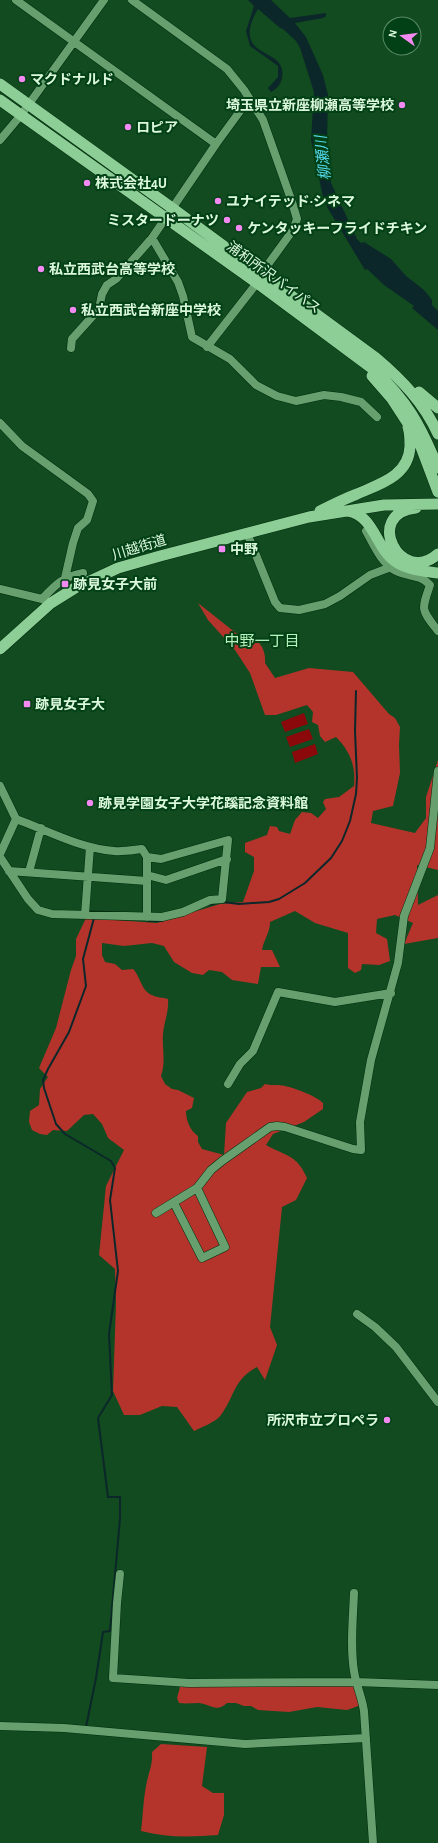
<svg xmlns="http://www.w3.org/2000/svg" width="438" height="1843" viewBox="0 0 438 1843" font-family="'Alegreya Sans','Noto Sans JP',sans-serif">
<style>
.green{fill:#8b080b}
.forest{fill:#b4342c}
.water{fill:#0c272a}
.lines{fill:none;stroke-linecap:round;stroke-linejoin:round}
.stream{stroke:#0c272a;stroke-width:2}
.minor-casing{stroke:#022e0e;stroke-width:9}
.highway-casing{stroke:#022e0e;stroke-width:12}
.minor{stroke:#679f6f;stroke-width:8}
.highway{stroke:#8dcd96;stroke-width:11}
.poi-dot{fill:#f38af1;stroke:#024015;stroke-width:1.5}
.labels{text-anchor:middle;stroke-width:4;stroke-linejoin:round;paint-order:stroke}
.poi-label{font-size:14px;font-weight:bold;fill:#dbf8dd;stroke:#024015;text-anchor:start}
.street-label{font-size:14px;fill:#dbf8dd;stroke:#024015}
.water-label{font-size:15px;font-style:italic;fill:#54daed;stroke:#024015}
.neighbourhood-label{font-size:15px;fill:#b8f3be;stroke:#024015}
</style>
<rect width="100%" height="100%" fill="#114b1f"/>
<path class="green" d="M 304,713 L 308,724 L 285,732 L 281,722 Z
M 309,729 L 313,739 L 290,747 L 286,737 Z
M 315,744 L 318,754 L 295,763 L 292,752 Z"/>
<path class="forest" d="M 198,603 L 246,641 L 253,635 C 261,645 266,650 265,663 L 275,678 L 309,668 L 353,672 L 389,714 L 395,718 L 400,727 L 399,745 L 400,773 L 393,806 L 373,811 L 371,823 L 415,833 L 426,818 L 426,797 L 438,760 L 438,870 L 417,865 L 418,905 L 438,895 L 438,938 L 404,944 L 413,923 L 395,915 L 377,919 L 376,933 L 387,939 L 390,961 L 379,965 L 362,964 L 361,970 L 355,973 L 348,968 L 348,933 L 315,923 L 295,911 L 270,922 C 270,933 264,939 262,950 L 272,950 L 280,967 L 261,967 L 258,984 L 232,980 L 222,972 L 209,970 L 203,975 L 192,973 L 174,962 L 164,946 L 152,943 L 124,946 L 102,943 L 102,955 L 105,962 L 115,964 L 122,970 L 133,969 C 141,977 141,991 152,995 C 157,998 162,997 168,999 C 169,1012 164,1022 163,1034 C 162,1048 166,1062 161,1076 L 165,1084 L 172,1089 L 178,1090 L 194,1098 L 192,1108 L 186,1111 C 186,1120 190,1131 198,1136 L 198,1142 L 202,1149 L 224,1155 L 226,1123 L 247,1092 L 261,1088 L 265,1084 C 273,1086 278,1084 285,1086 C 295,1088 316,1096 323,1103 L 323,1109 L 304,1122 L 273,1134 L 266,1145 C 286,1156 297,1155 307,1178 L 296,1200 L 282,1207 L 270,1327 L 277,1345 L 265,1380 L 257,1367 C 233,1380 235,1396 221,1415 C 216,1422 202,1427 194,1431 L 177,1407 L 162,1406 L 140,1415 L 124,1415 L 113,1391 L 116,1303 L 115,1269 L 99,1255 L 106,1186 L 124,1150 L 108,1138 L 102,1124 L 93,1114 L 84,1115 L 67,1131 L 53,1130 L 47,1135 L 40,1134 L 32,1130 L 29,1122 L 30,1111 L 39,1105 L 40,1089 L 48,1077 L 39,1068 L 56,1028 L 71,970 L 76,956 L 76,939 L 86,918 L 157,923 L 220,904 L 243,902 L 254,871 L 254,857 L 245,852 L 245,843 L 267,835 L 270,826 L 277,827 L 279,831 L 290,834 L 295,820 L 302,812 L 311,813 L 318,818 L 326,809 L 323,802 L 325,799 L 339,797 L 354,786 C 356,766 350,751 336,737 L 325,742 L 320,736 L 318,725 L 312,722 L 313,712 L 307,705 L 276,715 L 265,715 L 250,673 L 235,650 L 208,620 Z
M 339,1683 L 355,1687 L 361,1705 L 347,1710 L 317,1707 L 289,1712 L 258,1710 L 251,1706 L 244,1706 L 236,1703 L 227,1703 C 216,1713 210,1704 199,1703 C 192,1703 186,1704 179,1703 L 177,1698 L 180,1687 L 192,1687 L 197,1684 Z
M 161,1744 L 207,1747 L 202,1786 L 213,1793 L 224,1793 L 224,1815 L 218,1835 C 192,1837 167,1838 141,1831 C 143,1816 143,1801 146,1786 C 148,1774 153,1765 152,1752 Z"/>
<path class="water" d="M 248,0 L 271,0 L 290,18 L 326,13 L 326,16 L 323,18 L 295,23 L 306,37 L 323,75 L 328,95 L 327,142 L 331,183 L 357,239 L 361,243 L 364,242 L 391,259 L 406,276 L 424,290 L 432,300 L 432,305 L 438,311 L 438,330 L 412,308 L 414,306 L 384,285 L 367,269 L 365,270 L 327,207 L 323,197 L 311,140 L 314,92 L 300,48 L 296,41 L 283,29 L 280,28 L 258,9 C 252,19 245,35 254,45 C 265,57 286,57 282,78 C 281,84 276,90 271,92 L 268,88 L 278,77 L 278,66 L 250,46 L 246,31 L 254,6 Z"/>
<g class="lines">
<path class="stream" d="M 223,902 L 239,904 L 269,902 L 279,899 L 305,883 L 331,858 L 342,841 L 350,821 L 356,794 L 357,778 L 355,731 L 356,691
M 207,905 L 217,903
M 148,921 L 162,921
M 86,1727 L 96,1678 L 103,1632 L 110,1631 L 120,1519 L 120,1497 L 108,1497 L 98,1418 L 112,1395 L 109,1334 L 118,1271 L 110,1200 L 115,1168 L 111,1161 L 65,1134 L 56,1124 L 44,1088 L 43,1080 L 48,1069 L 69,1032 L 86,986 L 83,959 L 94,918"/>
<defs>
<path id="minor" d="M 16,0 L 216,144
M 132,0 L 227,69 L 244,90 L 263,120 L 292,202 L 297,219 L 293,230 L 261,274
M 0,140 L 21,115 L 104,0
M 152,238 L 178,282 L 183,296 L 192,337 L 230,359 L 256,385 L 277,396 L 296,401 L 324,395 L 341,397 L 361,402 L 377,417
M 207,347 L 257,283
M 71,348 L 72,339 L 99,309 L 102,294 L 107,285 L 116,279 L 152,238 L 216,144 L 243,107 L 250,100
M 0,423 L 22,446 L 88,494 L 93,501 L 87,520 L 78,528 L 73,543 L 65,578
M 366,531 C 374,545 381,563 396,571 C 408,577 420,574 430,585 C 421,611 421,609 438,631
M 247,533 L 275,602 L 280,608 L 299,610 L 325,604 L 340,596 L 370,575 L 391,567
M 0,589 L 42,599 L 51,603
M 42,599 C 56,584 63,577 83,573
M 0,786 L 16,819 L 0,854
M 16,819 C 49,831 79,848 114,851 C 123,852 133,850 142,849 L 147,857 L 147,875 L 166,880 L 227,859
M 0,857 L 28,899 L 38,910 L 52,914 L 162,917 L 183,912 L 210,900 L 222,899 L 228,840 L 161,859 L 147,857
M 9,871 L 147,881
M 29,872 L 41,828
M 147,876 L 147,917
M 85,915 L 90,847
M 228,1084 L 240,1064 L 253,1051 L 278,992 L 335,1002 L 391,993
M 174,1203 L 202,1258 L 225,1247 L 197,1188
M 156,1213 L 197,1188 L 211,1170 L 222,1161 L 270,1127 L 277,1126 L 285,1127 L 353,1149 L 361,1150 L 360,1122 L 371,1060 L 398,963 L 404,916 L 430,848 L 438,771
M 357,1314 L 375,1327 L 396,1347 L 438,1402
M 120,1574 L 117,1603 L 113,1678 L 189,1683 L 356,1682 L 438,1685
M 354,1593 C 353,1619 350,1646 354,1671 C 356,1685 362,1697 364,1711 L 373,1843
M 0,1726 L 64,1728 L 245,1744 L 366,1738"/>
<path id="highway" d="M 0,84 L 172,208 L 376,358 C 402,380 424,403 438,434
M 0,100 L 257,283 L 373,369 C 407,400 421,426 438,468
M 372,376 L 392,399 L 418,439 L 438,492
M 419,392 L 438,408
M 416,508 C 363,513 400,587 438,554
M 320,511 C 332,505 344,499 357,494 C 380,484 409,476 410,446 C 410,439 410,433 408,427
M 348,511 C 375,516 375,548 396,562 C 408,570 424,571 438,573
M 0,649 L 51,603 L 75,588 L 118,568 L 160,556 L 309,517 L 384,505 L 438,504"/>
</defs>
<use href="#minor" class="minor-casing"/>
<use href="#highway" class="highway-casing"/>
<use href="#minor" class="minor"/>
<use href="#highway" class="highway"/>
</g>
<g class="poi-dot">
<circle cx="22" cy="79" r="4"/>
<circle cx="402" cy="105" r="4"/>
<circle cx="128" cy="127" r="4"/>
<circle cx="87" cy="183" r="4"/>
<circle cx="218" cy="201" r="4"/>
<circle cx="227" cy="220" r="4"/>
<circle cx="239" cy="228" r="4"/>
<circle cx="41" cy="269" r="4"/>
<circle cx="73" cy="310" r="4"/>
<rect x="218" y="545" width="8" height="8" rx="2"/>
<rect x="61" y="580" width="8" height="8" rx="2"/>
<rect x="23" y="700" width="8" height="8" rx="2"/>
<circle cx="90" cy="803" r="4"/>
<circle cx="387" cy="1420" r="4"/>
</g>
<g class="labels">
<g class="poi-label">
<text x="30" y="84">マクドナルド</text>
<text x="394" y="110" text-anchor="end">埼玉県立新座柳瀬高等学校</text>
<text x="136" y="132">ロピア</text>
<text x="95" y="188">株式会社4U</text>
<text x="226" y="206">ユナイテッド·シネマ</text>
<text x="219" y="225" text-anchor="end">ミスタードーナツ</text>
<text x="247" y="233">ケンタッキーフライドチキン</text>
<text x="49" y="274">私立西武台高等学校</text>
<text x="81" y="315">私立西武台新座中学校</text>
<text x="230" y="554">中野</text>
<text x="73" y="589">跡見女子大前</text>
<text x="35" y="709">跡見女子大</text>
<text x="98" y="808">跡見学園女子大学花蹊記念資料館</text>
<text x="379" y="1425" text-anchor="end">所沢市立プロペラ</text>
</g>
<g class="street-label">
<text transform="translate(274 277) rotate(36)" y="5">浦和所沢バイパス</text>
<text transform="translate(139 547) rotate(-17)" y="5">川越街道</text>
</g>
<g class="water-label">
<text transform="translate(323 158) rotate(-96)" y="5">柳瀬川</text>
</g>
<g class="neighbourhood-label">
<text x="262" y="646">中野一丁目</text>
</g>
</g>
<g transform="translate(402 36) rotate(284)"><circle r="19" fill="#024015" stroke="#598a65"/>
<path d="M0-3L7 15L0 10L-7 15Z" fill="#f38af1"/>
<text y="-6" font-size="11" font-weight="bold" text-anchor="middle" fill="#dbf8dd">N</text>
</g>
</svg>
